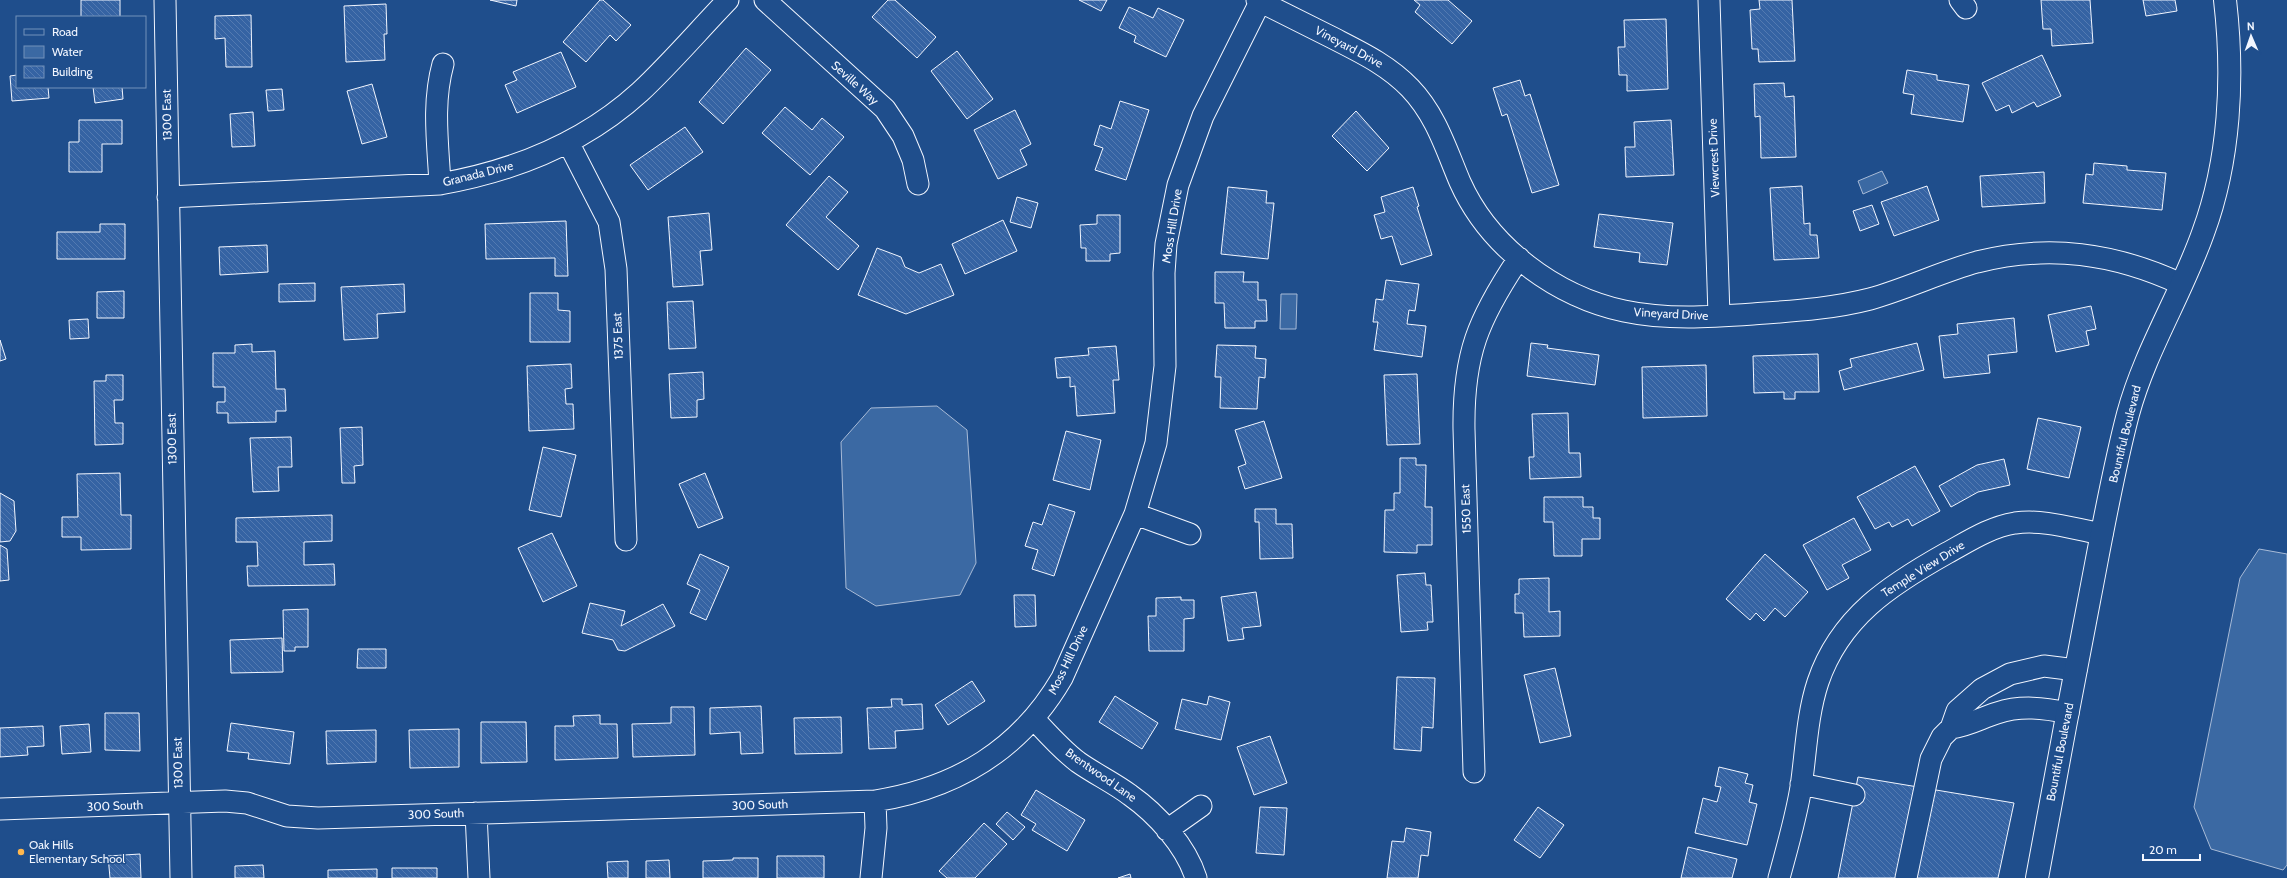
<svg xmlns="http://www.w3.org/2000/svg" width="2287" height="878" viewBox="0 0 2287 878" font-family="Cabin,sans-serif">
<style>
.water{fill:#3b69a3;stroke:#a8bbd7}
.building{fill:url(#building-back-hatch);stroke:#f2f6ff}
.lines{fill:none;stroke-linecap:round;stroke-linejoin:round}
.minor-casing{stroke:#f2f6ff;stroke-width:23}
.major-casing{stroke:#f2f6ff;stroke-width:24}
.minor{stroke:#1f4e8c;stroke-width:21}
.major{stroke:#1f4e8c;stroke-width:22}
.poi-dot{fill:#ffb74d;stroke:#1f4e8c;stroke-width:1.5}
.labels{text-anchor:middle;stroke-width:3;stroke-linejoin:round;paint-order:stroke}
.street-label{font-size:12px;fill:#f2f6ff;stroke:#1f4e8c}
.poi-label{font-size:12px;fill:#f2f6ff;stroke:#1f4e8c;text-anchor:start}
</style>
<defs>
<pattern id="building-back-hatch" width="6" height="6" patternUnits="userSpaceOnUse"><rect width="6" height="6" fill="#3563a3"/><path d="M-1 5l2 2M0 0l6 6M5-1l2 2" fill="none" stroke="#537ab1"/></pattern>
</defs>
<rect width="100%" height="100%" fill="#1f4e8c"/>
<path class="water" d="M 1882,171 L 1888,183 L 1863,194 L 1858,181 Z
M 1281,294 L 1297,294 L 1296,329 L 1280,329 Z
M 937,406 L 967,430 L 976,563 L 960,595 L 876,606 L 846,588 L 841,442 L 871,408 Z
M 2259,549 L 2287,554 L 2287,865 L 2283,870 L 2211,849 L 2194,807 L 2240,578 Z"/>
<path class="building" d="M 81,0 L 120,0 L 120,17 L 81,17 Z
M 490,0 L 517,0 L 516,6 Z
M 600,0 L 603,0 L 631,25 L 616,41 L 610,35 L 586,62 L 563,42 Z
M 888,0 L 895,0 L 936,37 L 917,58 L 872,17 Z
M 1079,0 L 1107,0 L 1101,11 Z
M 1414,0 L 1448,0 L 1472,21 L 1452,44 L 1415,12 L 1420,5 Z
M 1759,0 L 1792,0 L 1795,61 L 1759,62 L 1758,49 L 1752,49 L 1750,10 L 1760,9 Z
M 2041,0 L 2090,0 L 2093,43 L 2052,46 L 2051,29 L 2043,29 Z
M 2143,0 L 2175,0 L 2177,11 L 2146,16 Z
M 386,4 L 387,34 L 384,34 L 385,60 L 346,62 L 344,6 Z
M 1129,7 L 1153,18 L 1158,8 L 1184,20 L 1166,57 L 1134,42 L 1136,36 L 1119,28 Z
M 251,15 L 252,67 L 226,67 L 225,38 L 215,39 L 215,16 Z
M 1666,19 L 1668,89 L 1627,91 L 1627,75 L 1619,75 L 1618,47 L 1625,47 L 1624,20 Z
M 746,48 L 771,70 L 723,124 L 699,102 Z
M 957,51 L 993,99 L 967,119 L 931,71 Z
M 561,52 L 576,87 L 517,113 L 505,85 L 517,80 L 513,72 Z
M 2042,55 L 2061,96 L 2037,107 L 2034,102 L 2012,113 L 2009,105 L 1996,111 L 1982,83 Z
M 1907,70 L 1937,75 L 1937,80 L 1969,85 L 1963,122 L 1911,114 L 1914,95 L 1903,93 Z
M 17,75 L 17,87 L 48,87 L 49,98 L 12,101 L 10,76 Z
M 1520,80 L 1525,96 L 1530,94 L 1559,185 L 1532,193 L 1507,114 L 1502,116 L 1493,88 Z
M 1784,83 L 1785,97 L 1794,96 L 1796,157 L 1761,158 L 1760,116 L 1755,117 L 1754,84 Z
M 372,84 L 387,137 L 362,144 L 347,91 Z
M 93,87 L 122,87 L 123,99 L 95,103 Z
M 282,89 L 284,110 L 268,111 L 266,90 Z
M 1120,101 L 1149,110 L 1126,180 L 1095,170 L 1103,148 L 1094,145 L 1100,125 L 1111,129 Z
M 785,107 L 812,130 L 822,118 L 844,137 L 810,175 L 762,133 Z
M 1015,110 L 1031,144 L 1020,150 L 1027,165 L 998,179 L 974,130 Z
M 1356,111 L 1389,148 L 1367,171 L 1332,136 Z
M 253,112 L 255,146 L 232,147 L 230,114 Z
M 79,120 L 122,120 L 122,144 L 102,144 L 102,172 L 69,172 L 69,142 L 79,142 Z
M 1671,120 L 1674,175 L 1626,177 L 1625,147 L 1635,147 L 1634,122 Z
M 685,127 L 703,152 L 648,190 L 630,165 Z
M 2094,163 L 2127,166 L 2127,170 L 2166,173 L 2162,210 L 2083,203 L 2086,174 L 2093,175 Z
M 2044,172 L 2045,203 L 1982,207 L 1980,176 Z
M 829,176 L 848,192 L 826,217 L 859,246 L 838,270 L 786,225 Z
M 1802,186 L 1804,224 L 1810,223 L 1810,235 L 1817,235 L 1819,258 L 1774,260 L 1770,188 Z
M 1927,186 L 1939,220 L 1894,236 L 1881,202 Z
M 1228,187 L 1267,191 L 1266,203 L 1274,203 L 1268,259 L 1221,254 Z
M 1413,187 L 1419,206 L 1417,207 L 1432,255 L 1401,265 L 1392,236 L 1381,239 L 1374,215 L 1385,212 L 1381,197 Z
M 1017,197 L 1038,203 L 1031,228 L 1010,222 Z
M 1872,205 L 1879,224 L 1860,231 L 1853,211 Z
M 709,213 L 712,250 L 700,251 L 703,285 L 673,287 L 668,217 Z
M 1599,214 L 1673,223 L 1667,265 L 1639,262 L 1640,253 L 1594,247 Z
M 1097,215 L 1120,215 L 1120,253 L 1110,254 L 1110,261 L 1086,261 L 1086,248 L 1081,248 L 1080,225 L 1097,224 Z
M 1003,220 L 1017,251 L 965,274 L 952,244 Z
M 566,221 L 568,276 L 555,276 L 555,258 L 486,259 L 485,224 Z
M 100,224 L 125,224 L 125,259 L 57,259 L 57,232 L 100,232 Z
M 267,245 L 268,272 L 220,275 L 219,247 Z
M 877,248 L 901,257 L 905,267 L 919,273 L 941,264 L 954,295 L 906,314 L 858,295 Z
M 1215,272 L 1244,272 L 1243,282 L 1258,282 L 1258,300 L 1266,300 L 1267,321 L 1255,321 L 1255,328 L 1225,328 L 1224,303 L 1215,303 Z
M 1386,280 L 1419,284 L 1415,311 L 1409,310 L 1407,324 L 1426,326 L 1422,357 L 1374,350 L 1378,322 L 1373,322 L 1376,299 L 1383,300 Z
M 315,283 L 315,301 L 279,302 L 279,284 Z
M 404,284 L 405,312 L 377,314 L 378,338 L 344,340 L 341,287 Z
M 124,291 L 124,318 L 97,318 L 97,292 Z
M 530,293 L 558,293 L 558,310 L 570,311 L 570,342 L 530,342 Z
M 693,301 L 696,348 L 669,349 L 667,302 Z
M 2091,306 L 2096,329 L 2086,331 L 2089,345 L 2056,352 L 2048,315 Z
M 2014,318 L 2017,352 L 1988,355 L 1990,373 L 1944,378 L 1939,336 L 1958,334 L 1957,324 Z
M 88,319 L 89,338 L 70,339 L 69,320 Z
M 0,340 L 6,359 L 0,361 Z
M 1531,343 L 1548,345 L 1547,348 L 1599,355 L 1595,385 L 1527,376 Z
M 1917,343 L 1924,370 L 1844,390 L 1839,371 L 1852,367 L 1850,359 Z
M 252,344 L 252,352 L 275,351 L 276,389 L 285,389 L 286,411 L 276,411 L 276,422 L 228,423 L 228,413 L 217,413 L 217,402 L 225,402 L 225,387 L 213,387 L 213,353 L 235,353 L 235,345 Z
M 1217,345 L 1256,346 L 1255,358 L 1266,359 L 1265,378 L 1259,377 L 1257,409 L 1220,408 L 1221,377 L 1215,377 Z
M 1116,346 L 1119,380 L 1113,380 L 1115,413 L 1077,416 L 1075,386 L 1070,387 L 1070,377 L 1057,378 L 1055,358 L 1089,355 L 1088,348 Z
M 1818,354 L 1819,392 L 1795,392 L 1795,399 L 1784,399 L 1784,392 L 1754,393 L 1753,356 Z
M 571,364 L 572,388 L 565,389 L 566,404 L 573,404 L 574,429 L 529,431 L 527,366 Z
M 1706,365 L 1707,416 L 1643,418 L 1642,367 Z
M 703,372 L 704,399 L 697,400 L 697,417 L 671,418 L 669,374 Z
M 1417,374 L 1420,444 L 1387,445 L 1384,375 Z
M 106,375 L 123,375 L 123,400 L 114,400 L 115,423 L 123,423 L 123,444 L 95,445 L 94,381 L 106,381 Z
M 1568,413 L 1569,453 L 1580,453 L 1581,477 L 1530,479 L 1529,457 L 1534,457 L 1532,414 Z
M 2038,418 L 2081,427 L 2069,478 L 2027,469 Z
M 1264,421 L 1282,478 L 1245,489 L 1238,467 L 1246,464 L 1235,430 Z
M 362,427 L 363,465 L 354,466 L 355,483 L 342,483 L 340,428 Z
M 1066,431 L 1101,440 L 1090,490 L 1053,480 Z
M 291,437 L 292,467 L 278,467 L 279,491 L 253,492 L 250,438 Z
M 543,447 L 576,455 L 561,517 L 529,510 Z
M 1400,458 L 1416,458 L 1416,465 L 1426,465 L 1425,507 L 1432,507 L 1432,545 L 1417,545 L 1417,553 L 1384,552 L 1385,510 L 1394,510 L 1394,493 L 1400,493 Z
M 2004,459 L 2010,485 L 1978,492 L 1951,507 L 1939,486 L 1977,465 Z
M 1915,466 L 1940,511 L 1912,526 L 1908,519 L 1892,527 L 1889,522 L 1875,529 L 1857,497 Z
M 120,473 L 121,515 L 131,515 L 131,549 L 81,550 L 81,537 L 62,537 L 62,517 L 78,517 L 77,474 Z
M 705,473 L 723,518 L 698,528 L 679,484 Z
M 0,493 L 14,501 L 16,531 L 10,541 L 0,542 Z
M 1544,497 L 1583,497 L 1583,507 L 1593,507 L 1593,518 L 1600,518 L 1600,539 L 1582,539 L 1582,556 L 1554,556 L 1553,522 L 1544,522 Z
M 1049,504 L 1075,512 L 1054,576 L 1032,569 L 1038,550 L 1025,546 L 1033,522 L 1042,525 Z
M 1255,509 L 1276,509 L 1276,524 L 1292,524 L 1293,558 L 1260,559 L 1259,522 L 1255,522 Z
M 332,515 L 332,541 L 304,542 L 304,565 L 334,564 L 335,585 L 248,586 L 247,566 L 258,566 L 257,542 L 236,542 L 236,518 Z
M 1854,518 L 1871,550 L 1842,565 L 1849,578 L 1827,590 L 1803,545 Z
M 552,533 L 577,586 L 543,602 L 518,548 Z
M 0,545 L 7,549 L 9,580 L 0,581 Z
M 700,554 L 729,567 L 706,620 L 690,613 L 700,590 L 687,584 Z
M 1765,554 L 1808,592 L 1785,617 L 1775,608 L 1764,621 L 1756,613 L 1750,620 L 1726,599 Z
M 1425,573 L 1426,585 L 1431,585 L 1433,622 L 1427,622 L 1428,630 L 1401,632 L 1397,575 Z
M 1549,578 L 1549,612 L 1560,611 L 1560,636 L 1524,637 L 1523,613 L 1515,613 L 1515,594 L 1519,594 L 1519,579 Z
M 1256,592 L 1261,626 L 1242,628 L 1244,639 L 1228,641 L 1221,597 Z
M 1014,595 L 1035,595 L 1036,626 L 1015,627 Z
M 1181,597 L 1181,600 L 1194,600 L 1194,618 L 1184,619 L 1184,651 L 1149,651 L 1148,616 L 1156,616 L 1156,598 Z
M 590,603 L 625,611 L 621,626 L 663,604 L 675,626 L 625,651 L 618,650 L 613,640 L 582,633 Z
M 308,609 L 308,647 L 295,647 L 295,651 L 284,651 L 283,610 Z
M 282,638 L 283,672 L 231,673 L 230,640 Z
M 358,649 L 386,649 L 386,668 L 357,668 Z
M 1555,668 L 1571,736 L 1540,743 L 1524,675 Z
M 1397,677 L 1435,678 L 1433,728 L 1422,727 L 1421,751 L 1394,749 Z
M 972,681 L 985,701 L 948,725 L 935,705 Z
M 1115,696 L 1158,723 L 1142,749 L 1099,722 Z
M 1209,696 L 1230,702 L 1221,740 L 1175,729 L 1182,699 L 1207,705 Z
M 891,699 L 902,699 L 902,705 L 922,704 L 923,729 L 895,731 L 896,748 L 869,749 L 867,708 L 892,707 Z
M 761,706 L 763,753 L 741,754 L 740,732 L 710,734 L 710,708 Z
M 671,707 L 694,707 L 695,755 L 633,757 L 632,724 L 671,723 Z
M 105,713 L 139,713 L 140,751 L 105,750 Z
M 600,715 L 600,724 L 617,724 L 618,758 L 555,760 L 555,726 L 574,726 L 573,716 Z
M 841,717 L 842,753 L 795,754 L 794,718 Z
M 481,722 L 526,722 L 527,762 L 481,763 Z
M 231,723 L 294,732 L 290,764 L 248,759 L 249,753 L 227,751 Z
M 89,724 L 91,752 L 62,754 L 60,726 Z
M 43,726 L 44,746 L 27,747 L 28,755 L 0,757 L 0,728 Z
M 459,729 L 459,767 L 410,768 L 409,730 Z
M 376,730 L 376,762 L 327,764 L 326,731 Z
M 1270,736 L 1287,783 L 1254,795 L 1237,747 Z
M 1719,767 L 1748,774 L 1745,783 L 1753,785 L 1749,802 L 1757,804 L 1747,845 L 1695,833 L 1703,798 L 1717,802 L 1721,787 L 1715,786 Z
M 1858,777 L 2014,803 L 1998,878 L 1838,878 Z
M 1036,790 L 1085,820 L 1067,851 L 1032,830 L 1036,824 L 1021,815 Z
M 1260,807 L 1287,808 L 1284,855 L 1256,853 Z
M 1538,807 L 1564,825 L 1540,858 L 1514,840 Z
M 1007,812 L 1025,827 L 1013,840 L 996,824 Z
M 984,823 L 1007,844 L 975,878 L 947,878 L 939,871 Z
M 1406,828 L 1431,832 L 1428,856 L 1421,855 L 1418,878 L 1387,878 L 1392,841 L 1404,842 Z
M 1688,847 L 1737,859 L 1732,878 L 1681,878 Z
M 140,854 L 141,878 L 110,878 L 108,856 Z
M 777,856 L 824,856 L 824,878 L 777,878 Z
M 733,858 L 758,858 L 758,878 L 703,878 L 703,861 L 733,860 Z
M 669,860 L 670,878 L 646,878 L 646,861 Z
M 628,861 L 628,878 L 608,878 L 607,862 Z
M 263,865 L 264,878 L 235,878 L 235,866 Z
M 392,868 L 437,868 L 437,878 L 392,878 Z
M 377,869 L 377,878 L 328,878 L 328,870 Z
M 1130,874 L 1131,878 L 1118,878 Z"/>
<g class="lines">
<defs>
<path id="minor" d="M 165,0 L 181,878
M 765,0 L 885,109 L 903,136 L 913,160 L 918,184
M 1257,0 C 1281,12 1305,24 1329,36 C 1358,51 1387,64 1410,88 C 1436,115 1446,149 1460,182 C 1489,247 1555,296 1624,311 C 1666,320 1710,317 1753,314 C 1792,311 1831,309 1870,299 C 1906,289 1941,272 1977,262 C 2049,244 2114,253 2181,284
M 1709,0 L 1719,316
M 1960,0 L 1966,8
M 568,142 L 609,222 L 616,269 L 626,540
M 440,184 C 438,144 432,104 443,64
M 168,197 L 440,184 C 514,171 584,143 640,92 C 671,63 699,30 728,0
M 1135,514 L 1190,534
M 1034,719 C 1048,734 1062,750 1078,762 C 1095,774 1114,783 1130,795 C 1157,814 1186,846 1196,878
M 1951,728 C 1968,726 1981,718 1997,713 C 2021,705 2044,708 2068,713
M 1474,772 L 1464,429 C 1463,355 1478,319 1519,258
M 1801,784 L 1854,795
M 0,809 L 225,801 L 247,803 L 287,816 L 318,818 L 875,801 C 957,788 1020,750 1062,678 L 1135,514 L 1156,443 L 1165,366 L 1164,273 L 1166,244 L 1178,185 L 1203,116 L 1261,0
M 476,813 L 479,878
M 1167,830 L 1201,806
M 871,878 L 876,828 L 875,801
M 1779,878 C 1787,848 1796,818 1801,787 C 1806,752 1807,715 1818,682 C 1840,617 1890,585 1947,553 C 1969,541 1990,527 2015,523 C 2045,519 2073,529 2102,534
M 1906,878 L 1931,759 L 1942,737 L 1951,728 L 1957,711 L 1982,689 L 2010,674 L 2044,666 L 2076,670"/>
<path id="major" d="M 2037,878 C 2054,786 2071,693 2089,601 C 2101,539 2112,475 2128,414 C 2145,351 2181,295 2203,233 C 2230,160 2234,77 2225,0"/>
</defs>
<use href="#minor" class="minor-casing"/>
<use href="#major" class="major-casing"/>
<use href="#minor" class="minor"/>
<use href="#major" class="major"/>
</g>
<circle class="poi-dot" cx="21" cy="852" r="4"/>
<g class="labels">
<g class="street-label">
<text transform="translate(1349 47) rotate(28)" y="4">Vineyard Drive</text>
<text transform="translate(855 83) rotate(42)" y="4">Seville Way</text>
<text transform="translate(167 115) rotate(-91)" y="4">1300 East</text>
<text transform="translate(1714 158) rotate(-92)" y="4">Viewcrest Drive</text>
<text transform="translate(478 174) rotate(-14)" y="4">Granada Drive</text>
<text transform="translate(1172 226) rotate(-81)" y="4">Moss Hill Drive</text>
<text transform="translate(1671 314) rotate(3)" y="4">Vineyard Drive</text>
<text transform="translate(618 336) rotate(-92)" y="4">1375 East</text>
<text transform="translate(2125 434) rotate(-76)" y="4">Bountiful Boulevard</text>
<text transform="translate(172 439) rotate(-91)" y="4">1300 East</text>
<text transform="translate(1466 509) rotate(-92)" y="4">1550 East</text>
<text transform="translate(1923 569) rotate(-32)" y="4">Temple View Drive</text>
<text transform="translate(1068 660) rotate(-64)" y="4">Moss Hill Drive</text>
<text transform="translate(2060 752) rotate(-79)" y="4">Bountiful Boulevard</text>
<text transform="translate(178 763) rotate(-91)" y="4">1300 East</text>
<text transform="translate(1101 775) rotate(35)" y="4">Brentwood Lane</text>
<text transform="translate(760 805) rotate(-2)" y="4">300 South</text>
<text transform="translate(115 806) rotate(-2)" y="4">300 South</text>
<text transform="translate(436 814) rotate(-2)" y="4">300 South</text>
</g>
<g class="poi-label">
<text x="29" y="849">Oak Hills<tspan x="29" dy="14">Elementary School</tspan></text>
</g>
</g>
<rect x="16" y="16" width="130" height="72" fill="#1f4e8c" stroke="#7391ba"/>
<rect x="24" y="29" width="20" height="6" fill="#1f4e8c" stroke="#7391ba"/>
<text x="52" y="36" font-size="12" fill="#f2f6ff">Road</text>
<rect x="24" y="46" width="20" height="12" fill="#3b69a3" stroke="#7391ba"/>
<text x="52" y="56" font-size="12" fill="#f2f6ff">Water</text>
<rect x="24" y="66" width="20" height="12" fill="url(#building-back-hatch)" stroke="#7391ba"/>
<text x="52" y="76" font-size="12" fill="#f2f6ff">Building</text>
<g transform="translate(2251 36) rotate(358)" stroke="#1f4e8c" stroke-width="3" paint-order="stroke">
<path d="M0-3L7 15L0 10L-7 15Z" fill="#f2f6ff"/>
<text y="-6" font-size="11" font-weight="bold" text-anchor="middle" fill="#f2f6ff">N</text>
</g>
<path d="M2143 854v6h57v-6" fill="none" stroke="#f2f6ff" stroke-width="2"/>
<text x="2149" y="854" font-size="12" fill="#f2f6ff" stroke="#1f4e8c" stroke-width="3" paint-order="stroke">20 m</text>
</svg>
